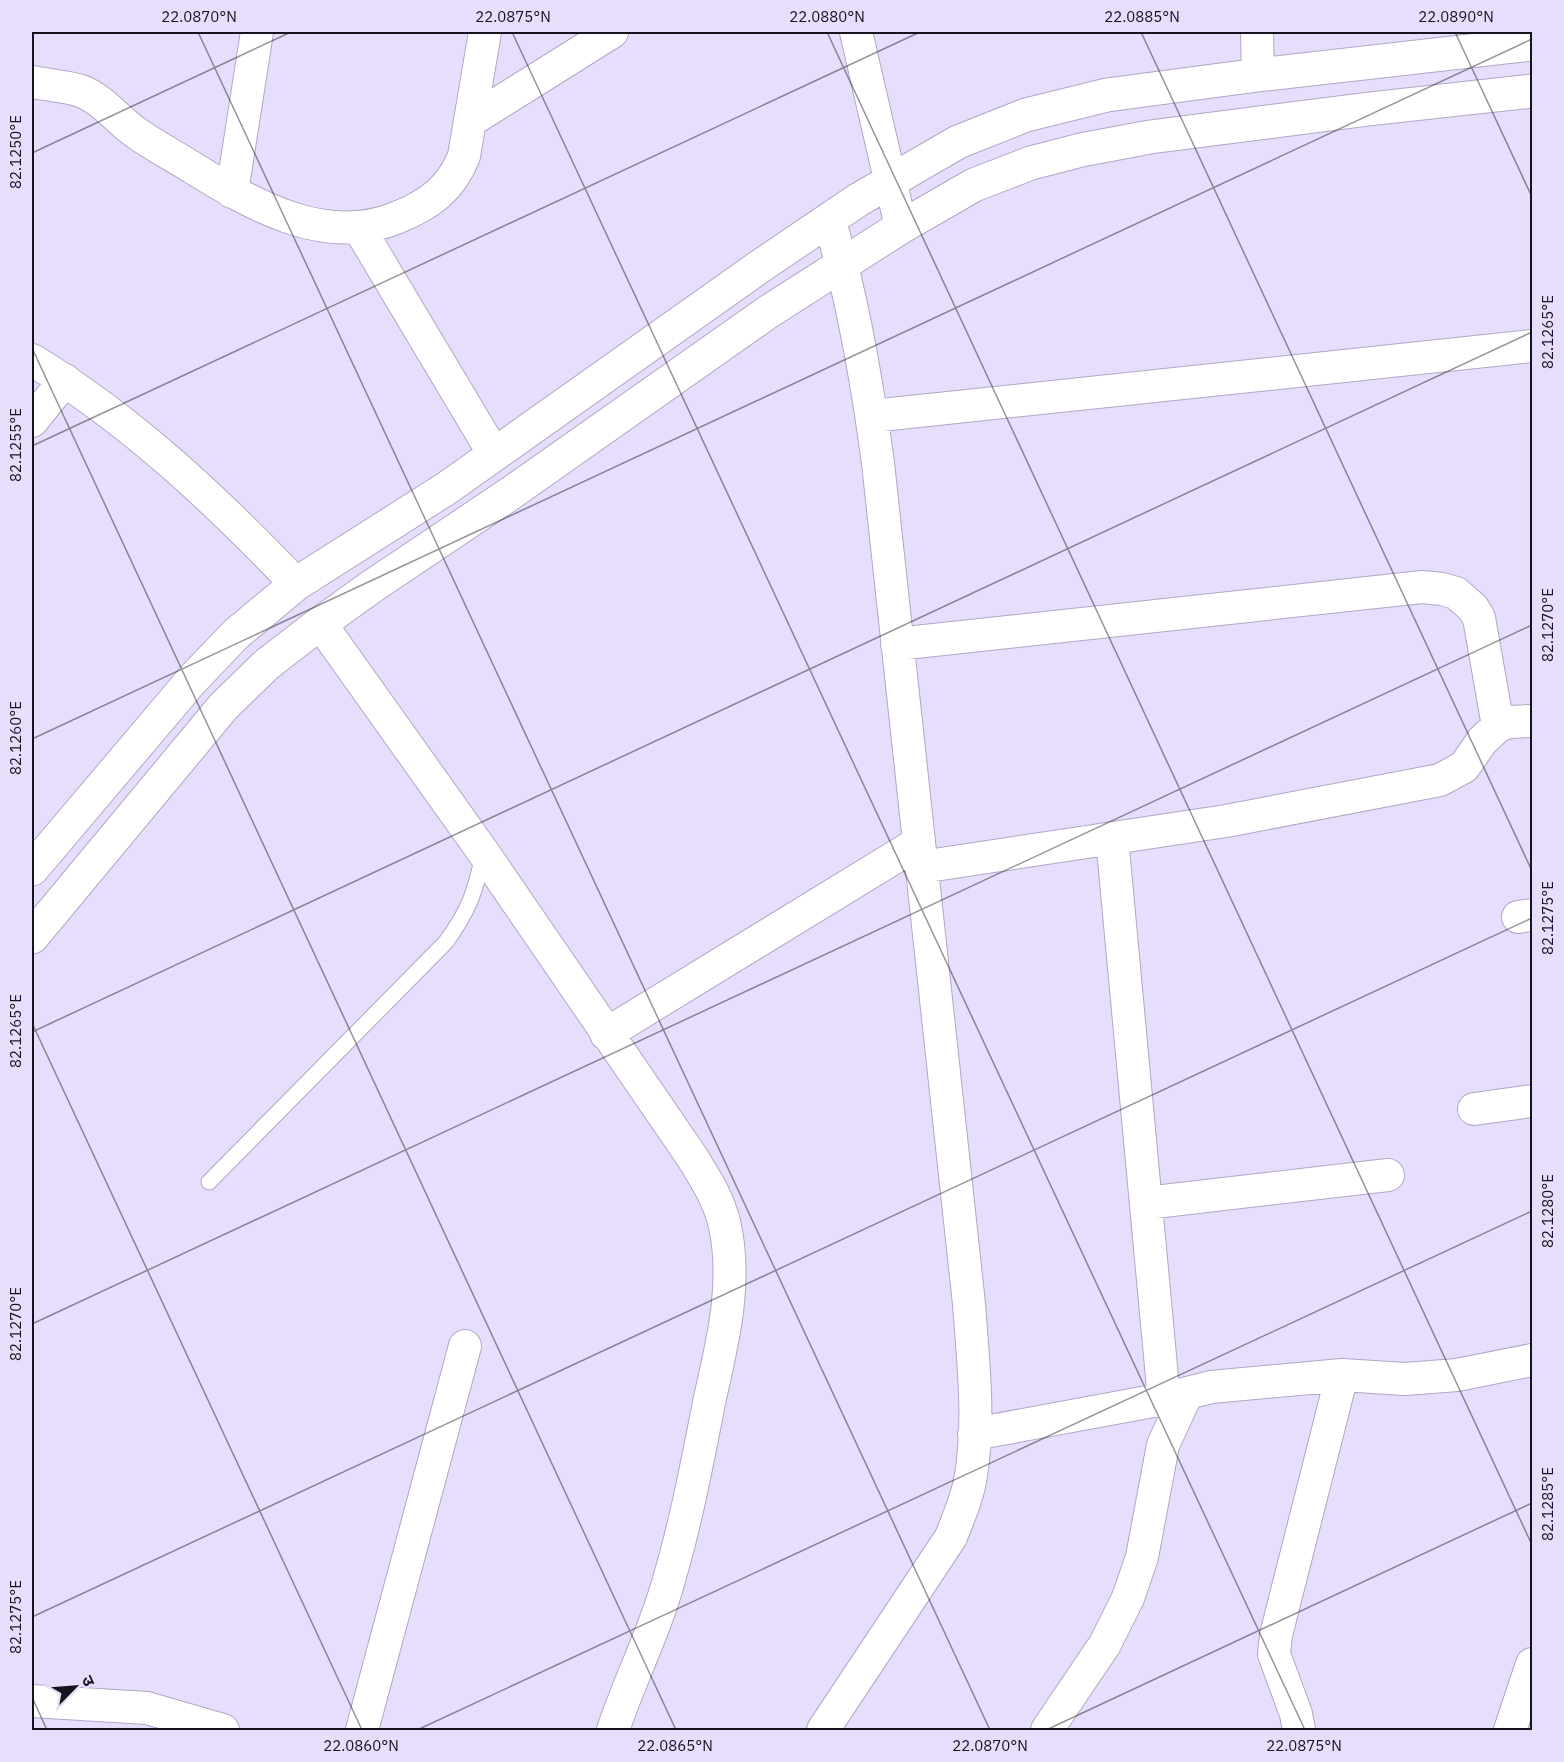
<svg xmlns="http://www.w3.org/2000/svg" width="1564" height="1762" viewBox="0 0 1564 1762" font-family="'IBM Plex Sans','Noto Sans Devanagari',sans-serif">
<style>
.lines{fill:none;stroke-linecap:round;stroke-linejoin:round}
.service-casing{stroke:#b1a7c5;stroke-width:17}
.minor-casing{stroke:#b1a7c5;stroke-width:34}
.secondary-casing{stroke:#b1a7c5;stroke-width:35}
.service{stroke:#fff;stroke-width:15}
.minor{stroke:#fff;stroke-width:32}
.secondary{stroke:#fff;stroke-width:33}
.ticks{fill:none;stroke:#17131e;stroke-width:1.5;stroke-opacity:0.45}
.neatline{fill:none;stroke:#17131e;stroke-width:2}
.ticks-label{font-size:15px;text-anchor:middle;fill:#17131e}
</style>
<rect width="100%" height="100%" fill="#e7ddfc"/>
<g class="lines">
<defs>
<path id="service" d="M 209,1182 L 446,942 C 469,910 475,893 483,855"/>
<path id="minor" d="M 856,32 L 901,227
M 1257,32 L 1258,75
M 32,82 C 47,85 66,86 81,91 C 102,99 117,119 135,132 C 153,145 174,156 193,168 C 253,205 325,247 396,218 C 429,205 451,189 464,156 L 485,32
M 470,121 L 612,32
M 232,192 L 257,32
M 359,228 L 494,454
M 32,360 C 131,420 216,500 296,584
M 872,416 L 1532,346
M 32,421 L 65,380
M 320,623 L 483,852 L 692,1157 C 705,1178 718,1198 724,1222 C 738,1280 723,1341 710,1398 C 698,1458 687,1518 670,1576 C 656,1629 630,1679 613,1730
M 897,644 L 1422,587 L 1442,589 L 1456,593 L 1473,608 L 1479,618 L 1498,726
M 1112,838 L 1164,1399
M 921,867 L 1226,821 L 1440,780 L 1464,767 L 1482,741 L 1498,726 L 1509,722 L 1532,721
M 1518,917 L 1532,915
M 606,1034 L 918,843
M 1474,1109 L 1532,1101
M 1146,1203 L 1388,1175
M 974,1434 L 1164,1399 L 1211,1387 L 1342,1375 L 1405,1379 L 1457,1375 L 1532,1360
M 32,1701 L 147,1708 L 223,1730
M 362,1730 L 465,1346
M 823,1730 L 951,1537 C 959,1516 968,1497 971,1475 C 980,1419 973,1360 969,1304 L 878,463 C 867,381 853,298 829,219
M 1047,1730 L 1105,1644 L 1128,1598 L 1142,1557 L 1163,1445 L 1187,1393
M 1299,1730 L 1296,1714 L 1274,1654 L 1276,1635 L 1342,1375
M 1510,1730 L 1532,1664"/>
<path id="secondary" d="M 32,869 L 192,680 L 236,634 L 296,584 L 447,488 L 759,267 L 858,200 L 958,142 L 1026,115 L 1107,95 L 1258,75 L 1532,44
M 32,937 L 223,707 L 266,665 L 310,631 L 371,587 L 511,493 L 768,312 L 901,227 L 974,185 L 1031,163 L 1081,150 L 1150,137 L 1369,109 L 1532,91"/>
</defs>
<use href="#service" class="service-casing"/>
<use href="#minor" class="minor-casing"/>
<use href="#secondary" class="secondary-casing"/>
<use href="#service" class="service"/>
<use href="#minor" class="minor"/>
<use href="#secondary" class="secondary"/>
</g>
<path class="ticks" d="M 198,32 L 990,1730M 512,32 L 1305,1730M 827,32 L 1532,1545M 1141,32 L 1532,871M 1455,32 L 1532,197M 32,153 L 291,32M 32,348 L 676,1730M 32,446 L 920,32M 32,739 L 1532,39M 32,1023 L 362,1730M 32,1032 L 1532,332M 32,1324 L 1532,625M 32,1617 L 1532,918M 32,1697 L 47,1730M 417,1730 L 1532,1211M 1046,1730 L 1532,1503"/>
<rect width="1564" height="1762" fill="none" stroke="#e7ddfc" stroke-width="66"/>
<g transform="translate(75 1687) rotate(65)" stroke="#e7ddfc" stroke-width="4.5" paint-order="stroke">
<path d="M0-4.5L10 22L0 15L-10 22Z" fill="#17131e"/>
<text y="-9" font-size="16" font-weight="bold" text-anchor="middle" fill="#17131e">उ</text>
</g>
<rect x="33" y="33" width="1498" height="1696" class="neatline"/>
<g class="ticks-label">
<text x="199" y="22">22.0870°N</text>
<text x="513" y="22">22.0875°N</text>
<text x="827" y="22">22.0880°N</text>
<text x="1142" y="22">22.0885°N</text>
<text x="1456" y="22">22.0890°N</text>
<text transform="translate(16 152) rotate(-90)" y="5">82.1250°E</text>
<text transform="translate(1548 332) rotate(-90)" y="5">82.1265°E</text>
<text transform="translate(16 445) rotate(-90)" y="5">82.1255°E</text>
<text transform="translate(1548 625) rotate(-90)" y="5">82.1270°E</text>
<text transform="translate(16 738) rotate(-90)" y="5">82.1260°E</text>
<text transform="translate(1548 918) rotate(-90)" y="5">82.1275°E</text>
<text transform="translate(16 1031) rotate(-90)" y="5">82.1265°E</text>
<text transform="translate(1548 1211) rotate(-90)" y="5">82.1280°E</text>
<text transform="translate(16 1324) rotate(-90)" y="5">82.1270°E</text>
<text transform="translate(1548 1504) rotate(-90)" y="5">82.1285°E</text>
<text transform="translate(16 1617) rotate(-90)" y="5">82.1275°E</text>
<text x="361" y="1751">22.0860°N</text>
<text x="675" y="1751">22.0865°N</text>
<text x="990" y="1751">22.0870°N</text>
<text x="1304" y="1751">22.0875°N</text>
</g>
</svg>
